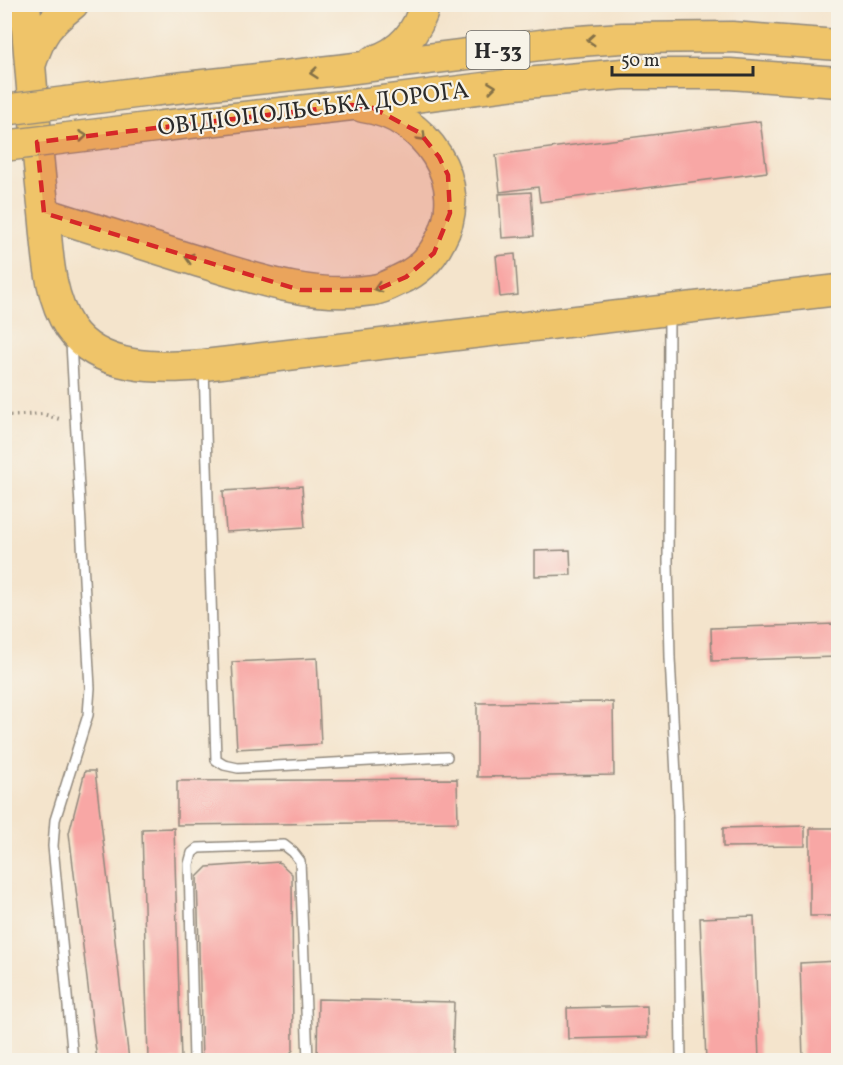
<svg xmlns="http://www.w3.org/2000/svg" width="843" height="1065" viewBox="0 0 843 1065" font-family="Vollkorn,serif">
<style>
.building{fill:#f8a7a5}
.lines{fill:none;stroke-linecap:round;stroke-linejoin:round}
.lane-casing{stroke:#90887c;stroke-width:12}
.primary-casing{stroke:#90887c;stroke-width:33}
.path{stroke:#90887c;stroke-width:4;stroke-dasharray:1.5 4.5;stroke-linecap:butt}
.lane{stroke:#fff;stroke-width:9}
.primary{stroke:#efc469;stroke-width:30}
.primary-bridge-casing{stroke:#90887c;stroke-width:33;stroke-linecap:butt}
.primary-bridge{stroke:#efc469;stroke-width:30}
.oneway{stroke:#837047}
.marked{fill:#d62828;fill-opacity:0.2;stroke:#d62828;stroke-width:4.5;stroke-dasharray:12 8;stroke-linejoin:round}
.labels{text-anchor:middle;stroke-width:4.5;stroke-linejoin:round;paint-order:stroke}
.shield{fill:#f7f3e8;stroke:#686764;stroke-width:1.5}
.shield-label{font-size:22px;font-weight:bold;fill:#2b2b2b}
.street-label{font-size:24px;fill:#2b2b2b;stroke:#f7f3e8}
</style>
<rect width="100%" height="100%" fill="#f7f3e8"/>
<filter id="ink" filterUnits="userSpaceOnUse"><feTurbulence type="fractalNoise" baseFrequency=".0167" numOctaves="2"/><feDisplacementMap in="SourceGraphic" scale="12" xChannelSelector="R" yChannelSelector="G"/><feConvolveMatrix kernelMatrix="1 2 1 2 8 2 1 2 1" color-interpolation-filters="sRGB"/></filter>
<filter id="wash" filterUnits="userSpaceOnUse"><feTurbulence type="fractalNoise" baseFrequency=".008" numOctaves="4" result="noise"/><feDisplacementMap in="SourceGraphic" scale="24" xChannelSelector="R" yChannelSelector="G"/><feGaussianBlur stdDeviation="1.35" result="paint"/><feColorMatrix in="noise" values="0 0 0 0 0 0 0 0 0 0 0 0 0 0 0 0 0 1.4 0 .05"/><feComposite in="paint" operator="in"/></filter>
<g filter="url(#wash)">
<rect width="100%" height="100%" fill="#f4e4cc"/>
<g id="blocks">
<path class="building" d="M 760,121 L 767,172 L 540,202 L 538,187 L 500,192 L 496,155 Z
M 531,192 L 534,236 L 502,238 L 499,194 Z
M 515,254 L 518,295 L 500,297 L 496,256 Z
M 302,486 L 305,527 L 226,532 L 223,491 Z
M 570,550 L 571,575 L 535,576 L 535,551 Z
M 836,624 L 837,657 L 712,661 L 711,628 Z
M 317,658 L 321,744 L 237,749 L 232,662 Z
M 613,702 L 614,775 L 477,777 L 477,703 Z
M 85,771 L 95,771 L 129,1060 L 97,1060 L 69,833 Z
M 457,779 L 458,822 L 177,825 L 177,781 Z
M 805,826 L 805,846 L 723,847 L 723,828 Z
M 174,828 L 181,1060 L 148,1060 L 142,829 Z
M 810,828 L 838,828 L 838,916 L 810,916 Z
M 279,862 L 292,874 L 293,1050 L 284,1060 L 202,1060 L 197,877 L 207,867 Z
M 754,916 L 759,1060 L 706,1060 L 700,918 Z
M 838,961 L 838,1060 L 803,1060 L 800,963 Z
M 318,999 L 454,1002 L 452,1060 L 317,1059 Z
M 647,1006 L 648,1037 L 568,1039 L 567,1008 Z"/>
</g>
</g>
<g filter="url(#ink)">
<use href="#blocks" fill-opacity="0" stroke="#90887c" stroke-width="1.5"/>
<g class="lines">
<defs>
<path id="lane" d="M 669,313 L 668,562 L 670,658 L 678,815 L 681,1060
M 71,343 L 90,688 L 88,715 L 55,820 L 53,846 L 73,1060
M 204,367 L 216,760 L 224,765 L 238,768 L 447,757
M 194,1060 L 189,864 L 192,853 L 198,848 L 284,845 L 293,852 L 300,861 L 308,1060"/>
<path id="primary" d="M 25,4 C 31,74 36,144 44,213 C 48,251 48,295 70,328 C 99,370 159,369 204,365 L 838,290
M 373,61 C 400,53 418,32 425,4
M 31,63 C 41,32 48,24 73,4
M 158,90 L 347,69 L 565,42 L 622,38 L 732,37 L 838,45
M 163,126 L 352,105 L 515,84 L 623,74 L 730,74 L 838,82
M 44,213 C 92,228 139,243 187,258 C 248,276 309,300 373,290 C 382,289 391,284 399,280 C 418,272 431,259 440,241 C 472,183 425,115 363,107"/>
</defs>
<use href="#lane" class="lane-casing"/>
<use href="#primary" class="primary-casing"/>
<path class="path" d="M 4,416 L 43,414 L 63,420"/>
<use href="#lane" class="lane"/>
<use href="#primary" class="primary"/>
<defs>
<path id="primary-bridge" d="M 4,110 L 158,90
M 4,146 L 163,126"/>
</defs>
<use href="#primary-bridge" class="primary-bridge-casing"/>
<use href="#primary-bridge" class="primary-bridge"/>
</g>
<defs><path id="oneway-chevron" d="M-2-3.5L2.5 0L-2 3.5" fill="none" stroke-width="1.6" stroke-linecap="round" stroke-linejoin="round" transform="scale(1.5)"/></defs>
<g class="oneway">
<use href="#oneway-chevron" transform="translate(591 40) rotate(176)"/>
<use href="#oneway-chevron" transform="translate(314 73) rotate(174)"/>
<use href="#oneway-chevron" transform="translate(492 87) rotate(-7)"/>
<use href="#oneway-chevron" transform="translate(83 136) rotate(-7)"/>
<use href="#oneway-chevron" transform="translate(422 137) rotate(46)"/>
<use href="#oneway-chevron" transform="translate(189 258) rotate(-163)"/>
<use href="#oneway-chevron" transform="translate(378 288) rotate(163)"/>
</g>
</g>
<path class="marked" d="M 352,105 L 373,108 L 420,133 L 439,157 L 448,175 L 450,213 L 434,253 L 406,277 L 376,290 L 300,290 L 44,213 L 37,142 Z"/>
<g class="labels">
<rect class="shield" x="466.5" y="31" width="63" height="38" rx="4.5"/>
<g class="shield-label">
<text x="498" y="58">Н-33</text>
</g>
<g class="street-label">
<text transform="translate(313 108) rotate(-7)" y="8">ОВІДІОПОЛЬСЬКА ДОРОГА</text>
</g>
</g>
<rect width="843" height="1065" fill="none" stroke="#f7f3e8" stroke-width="24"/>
<path d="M612 66v9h141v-9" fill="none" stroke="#2b2b2b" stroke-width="3"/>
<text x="621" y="66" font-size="18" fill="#2b2b2b" stroke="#f7f3e8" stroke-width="4.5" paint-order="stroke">50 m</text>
</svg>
